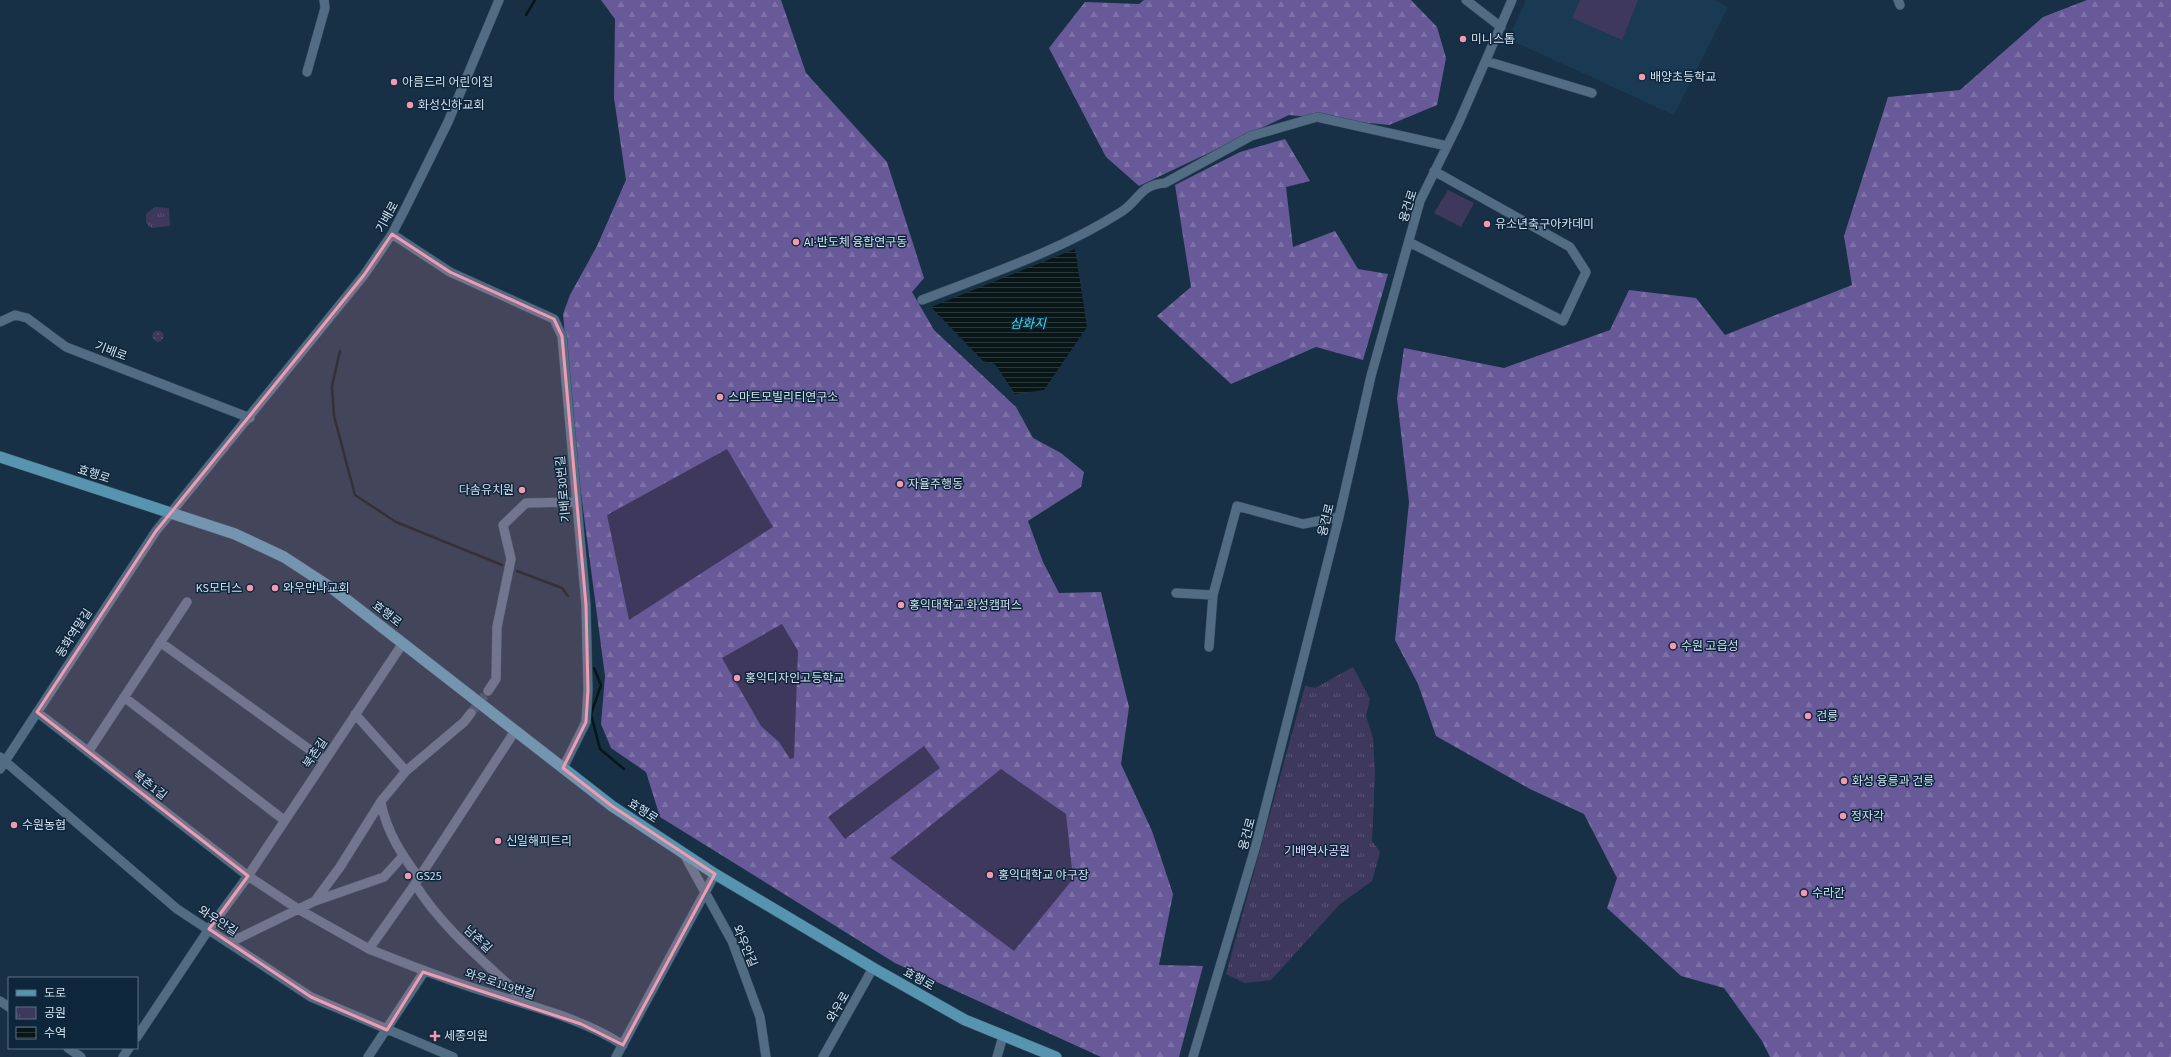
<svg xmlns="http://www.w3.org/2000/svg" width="2171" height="1057" viewBox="0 0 2171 1057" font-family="'Source Sans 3','Noto Sans KR',sans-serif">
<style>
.built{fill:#1a3953}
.grass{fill:url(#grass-dots)}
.forest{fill:url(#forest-firs)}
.park{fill:url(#park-tufts)}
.pitch{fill:#3f385d}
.water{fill:url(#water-rules)}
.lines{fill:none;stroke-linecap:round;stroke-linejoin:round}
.stream{stroke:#081617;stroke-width:2.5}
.minor-tunnel{stroke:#344b5e;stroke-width:9;stroke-dasharray:9 4.5;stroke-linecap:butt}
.minor-casing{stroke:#374c5e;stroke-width:10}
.major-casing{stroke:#374c5e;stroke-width:12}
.minor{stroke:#526c84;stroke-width:9}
.major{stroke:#5694b0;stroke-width:11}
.marked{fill:#f19ab2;fill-opacity:0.2;stroke:#f19ab2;stroke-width:3;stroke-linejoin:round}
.poi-dot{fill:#f19ab2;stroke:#0e263b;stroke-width:1.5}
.labels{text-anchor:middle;stroke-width:3;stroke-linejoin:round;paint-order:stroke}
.poi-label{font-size:12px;fill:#d2e1ef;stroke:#0e263b;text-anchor:start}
.street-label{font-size:12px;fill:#d2e1ef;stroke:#0e263b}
.park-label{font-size:12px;fill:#dfd9ff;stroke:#0e263b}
.water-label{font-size:13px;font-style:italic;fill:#39dce4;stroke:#0e263b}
</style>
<defs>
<pattern id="grass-dots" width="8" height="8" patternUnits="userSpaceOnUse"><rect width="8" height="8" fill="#3f385d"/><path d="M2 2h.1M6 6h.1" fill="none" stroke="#5a5475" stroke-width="1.8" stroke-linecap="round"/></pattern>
<pattern id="forest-firs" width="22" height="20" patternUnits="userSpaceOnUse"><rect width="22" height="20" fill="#685a99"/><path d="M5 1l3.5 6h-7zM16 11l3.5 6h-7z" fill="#7d71a8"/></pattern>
<pattern id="park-tufts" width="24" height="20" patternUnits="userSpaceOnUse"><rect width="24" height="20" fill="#3f385d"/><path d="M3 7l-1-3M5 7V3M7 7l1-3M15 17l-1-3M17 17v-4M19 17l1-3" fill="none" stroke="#5a5475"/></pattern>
<pattern id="water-rules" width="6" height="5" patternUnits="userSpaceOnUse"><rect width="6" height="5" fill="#081617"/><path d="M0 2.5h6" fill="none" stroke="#2b3839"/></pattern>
</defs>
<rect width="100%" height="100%" fill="#183045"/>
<path class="built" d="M 1526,0 L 1715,0 L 1728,7 L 1674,115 L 1508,39 Z"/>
<path class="grass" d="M152.5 336a5.5 5.5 0 1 1 11 0a5.5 5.5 0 1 1-11 0Z"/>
<path class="forest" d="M 601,0 L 781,0 L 806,73 L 887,162 L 924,278 L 912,292 L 934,330 L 1016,407 L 1033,438 L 1061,453 L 1084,472 L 1081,487 L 1028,521 L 1043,562 L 1059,593 L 1101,592 L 1129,707 L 1121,764 L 1152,831 L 1173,894 L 1159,965 L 1203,966 L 1179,1057 L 1101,1057 L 895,963 L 660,817 L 646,772 L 611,748 L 601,724 L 605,676 L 577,463 L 563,314 L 570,295 L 597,246 L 626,180 L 614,98 L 615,19 Z
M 1144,0 L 1411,0 L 1437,27 L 1446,58 L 1437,105 L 1389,125 L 1289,115 L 1139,186 L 1106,157 L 1049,48 L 1085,2 L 1139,4 Z
M 2087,0 L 2171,0 L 2171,1057 L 1770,1057 L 1762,1041 L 1724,988 L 1681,976 L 1607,908 L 1617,878 L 1584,814 L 1530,789 L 1436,736 L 1418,684 L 1395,640 L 1409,502 L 1397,398 L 1404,348 L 1504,368 L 1610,330 L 1629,290 L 1696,298 L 1725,335 L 1852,285 L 1844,236 L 1888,97 L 1960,90 L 2043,17 Z
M 1285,139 L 1310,181 L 1286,187 L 1293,247 L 1335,231 L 1358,269 L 1388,274 L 1363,360 L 1316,347 L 1231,384 L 1157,316 L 1191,287 L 1175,185 L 1240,152 Z"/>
<path class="park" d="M 155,207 L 169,208 L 170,226 L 151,228 L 146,223 L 146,214 Z
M 1353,667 L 1370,699 L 1366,716 L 1373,738 L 1375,773 L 1372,841 L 1380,852 L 1372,881 L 1340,904 L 1271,980 L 1245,983 L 1226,974 L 1305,686 L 1315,688 Z"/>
<path class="pitch" d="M 1580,0 L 1638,0 L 1622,40 L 1572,18 Z
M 1448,190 L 1474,203 L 1461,227 L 1434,213 Z
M 727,449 L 773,527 L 629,620 L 607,515 Z
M 782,624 L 798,651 L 794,758 L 790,759 L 779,742 L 761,726 L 722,658 Z
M 924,746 L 940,768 L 845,839 L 828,817 Z
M 1001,769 L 1066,814 L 1073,879 L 1014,951 L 890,858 Z"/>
<path class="water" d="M 1075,249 L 1087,327 L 1044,390 L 1015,394 L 995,364 L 983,361 L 931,307 Z"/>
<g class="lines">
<path class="stream" d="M 526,15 L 535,0
M 340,351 L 332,386 L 334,416 L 355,495 L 396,522 L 502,565
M 517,571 L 562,588 L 568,596
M 594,668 L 601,685 L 591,714 L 600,749 L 624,769"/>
<path class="minor-tunnel" d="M 471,713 L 488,691"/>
<defs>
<path id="minor" d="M 1466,0 L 1501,27
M 1898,0 L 1900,5
M 1486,61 L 1592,93
M 307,72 L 325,8 L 324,0
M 392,234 L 450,272 L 554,319 L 562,336 L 586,605 L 588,690 L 586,722 L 563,768
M 1409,242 L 1563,321 L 1586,272 L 1570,247 L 1434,171
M 922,300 C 989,274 1060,251 1121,212 C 1140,200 1139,185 1165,183 L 1251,136 L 1317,117 L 1447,146
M 0,322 L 15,315 L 27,318 L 66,347 L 250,418
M 1176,593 L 1213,595
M 160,642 L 324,760
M 1209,647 L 1213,595 L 1237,506 L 1303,524 L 1339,517
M 488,691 L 496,679 L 497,627 L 511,559 L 503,525 L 526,503 L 576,502
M 124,697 L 284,820
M 37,712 L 248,876 L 298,909 L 369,949 L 415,884 L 515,731
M 355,714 L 406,771
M 88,752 L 187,602
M 0,757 L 177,909 L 311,997 L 453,1057
M 0,769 L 156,531 L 364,275 L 392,234 L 406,207 L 448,122 L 499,0
M 381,803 C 387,832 401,854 419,878
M 684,854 L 732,941 L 760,1017 L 766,1057
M 415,884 C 444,931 490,966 529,1004
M 315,901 L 384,877 L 403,856
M 229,943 L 315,901 L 340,867 L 382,800 L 406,771 L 464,722 L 471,713
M 369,949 C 409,965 448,981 489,993 C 534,1007 583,1019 623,1045
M 0,1001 L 9,1007
M 137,1037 L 209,929 L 248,876 L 403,643
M 68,1048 L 81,1057
M 123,1057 L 129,1048
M 368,1057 L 424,972
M 616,1057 L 715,874
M 823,1057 L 873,968
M 997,1057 L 1003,1036
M 1193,1057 L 1256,845 L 1339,517 L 1371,376 L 1420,201 L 1459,122 L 1512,0"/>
<path id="major" d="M 0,457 L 235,534 L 284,557 L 333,589 L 612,806 L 715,874 L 873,968 L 965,1020 L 1056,1057"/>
</defs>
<use href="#minor" class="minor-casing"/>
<use href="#major" class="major-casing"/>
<use href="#minor" class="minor"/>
<use href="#major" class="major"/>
</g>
<path class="marked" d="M 392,234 L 450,272 L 554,319 L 562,336 L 586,605 L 588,690 L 586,722 L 563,768 L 612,806 L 715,874 L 623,1045 L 581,1024 L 423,972 L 387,1030 L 311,997 L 209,929 L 248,876 L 37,712 L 156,531 L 364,275 Z"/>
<g class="poi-dot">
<circle cx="1463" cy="39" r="4"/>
<circle cx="1642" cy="77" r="4"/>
<circle cx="394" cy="82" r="4"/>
<circle cx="410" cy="105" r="4"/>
<circle cx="1487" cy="224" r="4"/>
<circle cx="796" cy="242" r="4"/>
<circle cx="720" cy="397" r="4"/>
<circle cx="900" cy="484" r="4"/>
<circle cx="522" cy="490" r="4"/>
<circle cx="250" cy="588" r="4"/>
<circle cx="275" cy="588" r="4"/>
<circle cx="901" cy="605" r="4"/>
<circle cx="1673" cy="646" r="4"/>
<circle cx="737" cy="678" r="4"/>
<circle cx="1808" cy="716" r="4"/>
<circle cx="1844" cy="781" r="4"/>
<circle cx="1843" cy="816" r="4"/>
<circle cx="14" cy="825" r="4"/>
<circle cx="498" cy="841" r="4"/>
<circle cx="990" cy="875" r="4"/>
<circle cx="408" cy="876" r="4"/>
<circle cx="1804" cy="893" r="4"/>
<path d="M433 1030h4v4h4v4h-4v4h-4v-4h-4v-4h4z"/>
</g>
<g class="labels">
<g class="poi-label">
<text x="1471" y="43">미니스톱</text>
<text x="1650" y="81">배양초등학교</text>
<text x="402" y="86">아름드리 어린이집</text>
<text x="418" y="109">화성신하교회</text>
<text x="1495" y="228">유소년축구아카데미</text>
<text x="804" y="246">AI·반도체 융합연구동</text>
<text x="728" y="401">스마트모빌리티연구소</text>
<text x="908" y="488">자율주행동</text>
<text x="514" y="494" text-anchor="end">다솜유치원</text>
<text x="242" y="592" text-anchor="end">KS모터스</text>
<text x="283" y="592">와우만나교회</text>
<text x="909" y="609">홍익대학교 화성캠퍼스</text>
<text x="1681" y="650">수원 고읍성</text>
<text x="745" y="682">홍익디자인고등학교</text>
<text x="1816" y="720">건릉</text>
<text x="1852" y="785">화성 융릉과 건릉</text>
<text x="1851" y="820">정자각</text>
<text x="22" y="829">수원농협</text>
<text x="506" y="845">신일해피트리</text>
<text x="998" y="879">홍익대학교 야구장</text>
<text x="416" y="880">GS25</text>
<text x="1812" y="897">수라간</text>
<text x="444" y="1040">세종의원</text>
</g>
<g class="street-label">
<text transform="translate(1408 206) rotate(-72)" y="4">융건로</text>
<text transform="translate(387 217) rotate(-61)" y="4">기배로</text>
<text transform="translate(111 351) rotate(21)" y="4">기배로</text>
<text transform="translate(94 474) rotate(18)" y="4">효행로</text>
<text transform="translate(563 489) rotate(-95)" y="4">기배로30번길</text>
<text transform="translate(1326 520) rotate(-76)" y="4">융건로</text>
<text transform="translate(387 614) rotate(38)" y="4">효행로</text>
<text transform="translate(74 633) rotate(-57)" y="4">동화역말길</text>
<text transform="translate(315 753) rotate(-56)" y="4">북촌길</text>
<text transform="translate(150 785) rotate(38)" y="4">북촌1길</text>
<text transform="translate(643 811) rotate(33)" y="4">효행로</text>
<text transform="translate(1247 834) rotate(-75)" y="4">융건로</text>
<text transform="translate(218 921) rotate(33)" y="4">와우안길</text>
<text transform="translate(478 939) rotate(43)" y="4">남촌길</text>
<text transform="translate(745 946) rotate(67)" y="4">와우안길</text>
<text transform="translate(919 979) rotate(29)" y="4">효행로</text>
<text transform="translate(500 984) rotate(18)" y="4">와우로119번길</text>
<text transform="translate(838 1007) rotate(-60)" y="4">와우로</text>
</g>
<g class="park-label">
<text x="1317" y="855">기배역사공원</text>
</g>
<g class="water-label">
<text x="1028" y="328">삼화지</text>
</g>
</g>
<rect x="8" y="977" width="130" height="72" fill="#0e263b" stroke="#5c7183"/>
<rect x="16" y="990" width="20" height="6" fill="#5694b0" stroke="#5c7183"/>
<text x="44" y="997" font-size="12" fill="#d2e1ef">도로</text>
<rect x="16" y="1007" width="20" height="12" fill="url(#park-tufts)" stroke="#5c7183"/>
<text x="44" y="1017" font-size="12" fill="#d2e1ef">공원</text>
<rect x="16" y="1027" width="20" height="12" fill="url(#water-rules)" stroke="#5c7183"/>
<text x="44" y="1037" font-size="12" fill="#d2e1ef">수역</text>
</svg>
